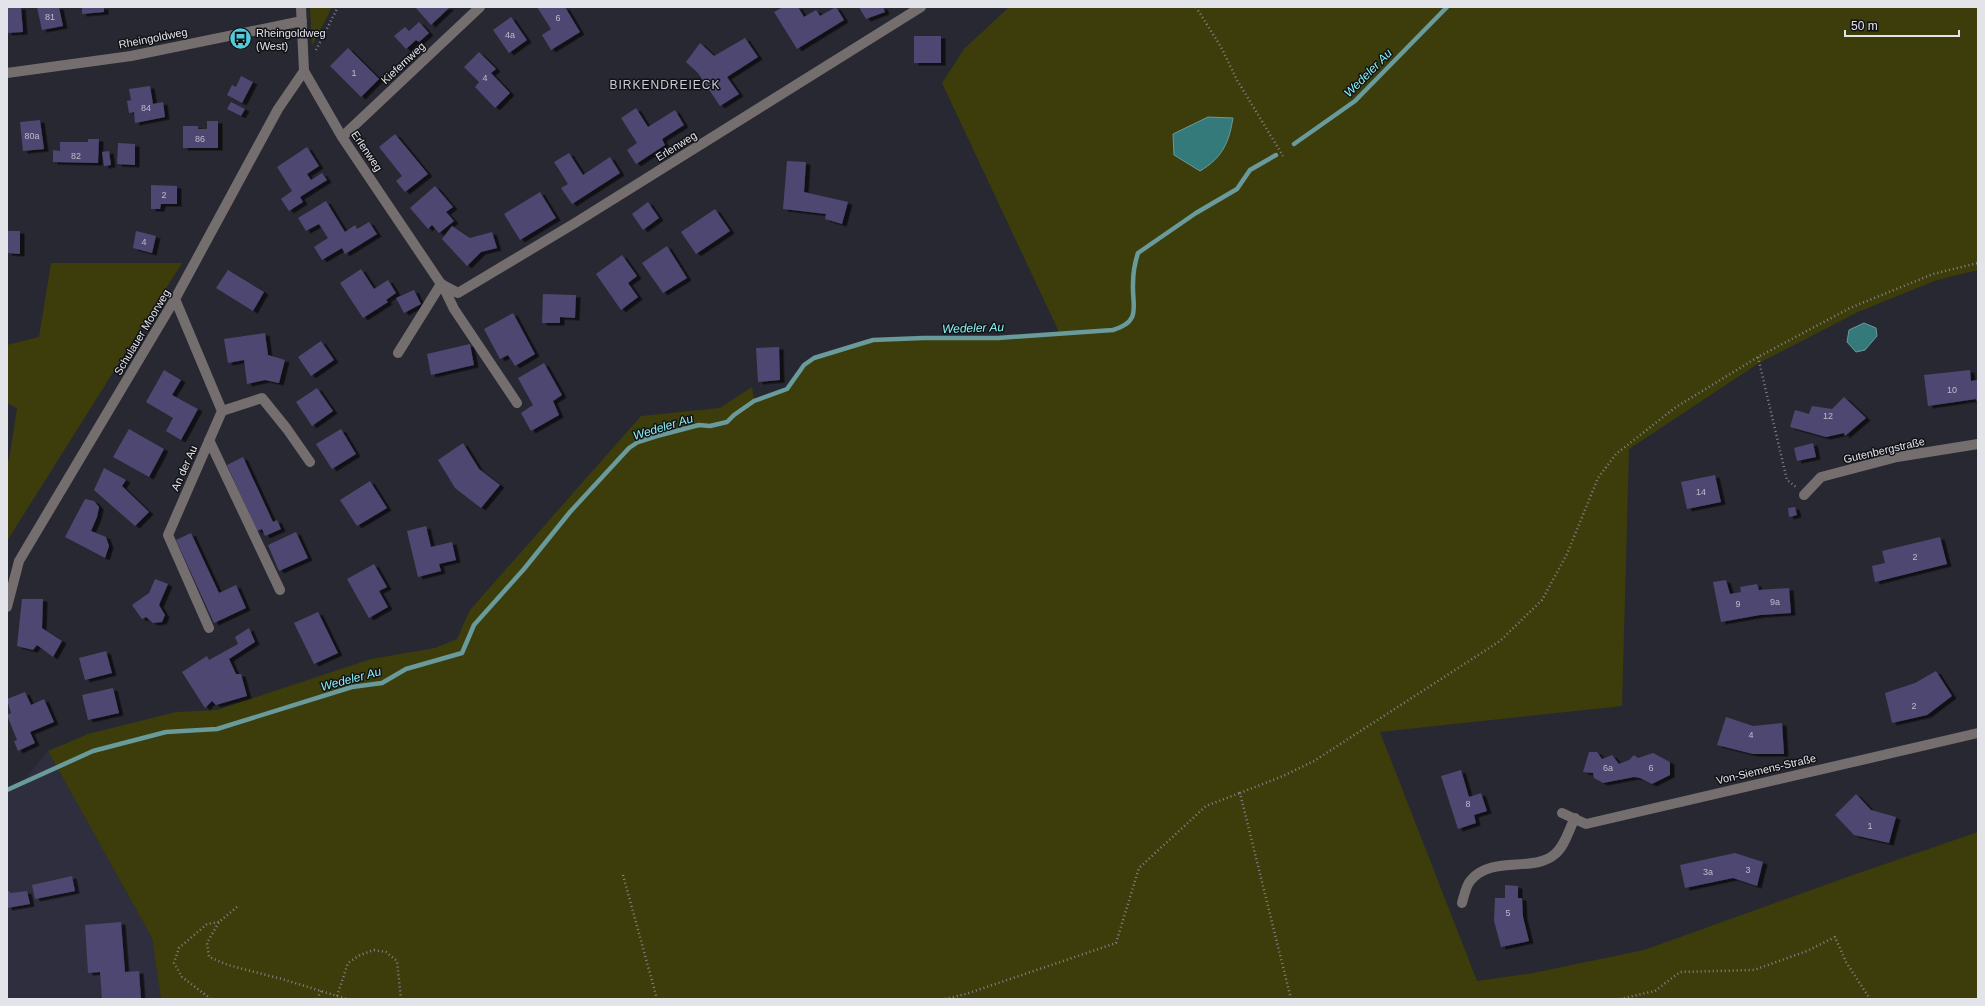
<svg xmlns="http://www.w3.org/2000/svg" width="1985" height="1006" viewBox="0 0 1985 1006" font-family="Arial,sans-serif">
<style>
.built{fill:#2e2e3e}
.green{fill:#3c3d0b}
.water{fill:#357a7b;stroke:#699a9c}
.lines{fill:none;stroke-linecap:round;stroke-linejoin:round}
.stream{stroke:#699a9c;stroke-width:4.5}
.building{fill:#4e4771;filter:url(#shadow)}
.path{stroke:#83838c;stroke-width:2.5;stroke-dasharray:1 3;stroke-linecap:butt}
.minor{stroke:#756e6e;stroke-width:10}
.labels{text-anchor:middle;stroke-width:3;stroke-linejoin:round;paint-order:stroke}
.number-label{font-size:9px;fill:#bebccc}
.poi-label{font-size:11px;fill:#e3e3ea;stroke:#111216;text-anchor:start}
.street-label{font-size:11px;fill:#e3e3ea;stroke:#111216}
.water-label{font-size:12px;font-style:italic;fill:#8af5f6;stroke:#111216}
.neighbourhood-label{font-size:12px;letter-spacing:1px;fill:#cacbd8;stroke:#111216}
</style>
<defs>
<filter id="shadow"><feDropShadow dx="4.5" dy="2.5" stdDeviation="0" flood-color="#0009"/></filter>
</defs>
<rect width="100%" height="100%" fill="#282832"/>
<path class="built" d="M 48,751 L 152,938 L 161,999 L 7,999 L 7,790 L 22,783 Z"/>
<path class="green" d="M 310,7 L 332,7 L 312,46 Z
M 1009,7 L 1978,7 L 1978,270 L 1937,280 L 1858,312 L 1759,363 L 1629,449 L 1622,706 L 1380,732 L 1477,981 L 1533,973 L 1644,950 L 1853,875 L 1978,832 L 1978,999 L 161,999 L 152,938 L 48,751 L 88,734 L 176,712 L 217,710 L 371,659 L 435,648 L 457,639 L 470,610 L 641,416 L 720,408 L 752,387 L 754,400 L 787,389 L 804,365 L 814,358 L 873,340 L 923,338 L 998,338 L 1060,334 L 942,83 L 964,49 Z
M 51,263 L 182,263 L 7,541 L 7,462 L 9,460 L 17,408 L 7,403 L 7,345 L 39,337 Z"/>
<path class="water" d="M 1208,117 L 1233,118 C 1229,143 1222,158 1200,171 L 1174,155 L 1173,134 Z
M 1864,323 L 1876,328 L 1877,336 L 1865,350 L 1856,352 L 1847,342 L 1849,330 Z"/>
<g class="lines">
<path class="stream" d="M 1294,144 L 1355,101 L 1447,7
M 7,790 L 93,751 L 166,732 L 217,729 L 352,687 L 382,683 L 406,669 L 462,653 L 474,625 L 524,569 L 570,512 L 629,448 L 638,442 L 657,436 L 699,425 L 710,426 L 727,422 L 734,415 L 754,401 L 787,389 L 804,365 L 814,358 L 873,340 L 923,338 L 998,338 L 1113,330 C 1142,321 1132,307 1133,284 C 1133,274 1135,262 1138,253 L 1196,213 L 1237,189 L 1250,170 L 1276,155"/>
</g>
<path class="building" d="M 7,7 L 21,7 L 23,32 L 7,33 Z
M 37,7 L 59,7 L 63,26 L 42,30 Z
M 82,7 L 104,7 L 104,12 L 82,14 Z
M 415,7 L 450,7 L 431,25 Z
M 537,7 L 565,7 L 580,32 L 551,50 L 542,35 L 551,29 Z
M 783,7 L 798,7 L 804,17 L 816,10 L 820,16 L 836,7 L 844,20 L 797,49 L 774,12 Z
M 859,7 L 883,7 L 885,12 L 866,19 Z
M 511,17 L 527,40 L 509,53 L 493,30 Z
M 419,22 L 429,33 L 419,42 L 416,40 L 406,49 L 394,36 L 405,27 L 409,31 Z
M 914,36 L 941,36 L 941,63 L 914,63 Z
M 745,38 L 758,57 L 727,77 L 739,94 L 720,106 L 698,73 L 686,62 L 700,43 L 714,56 Z
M 348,48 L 379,79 L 361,97 L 330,66 Z
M 479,52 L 496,69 L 491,73 L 510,93 L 495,108 L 475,87 L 479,82 L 464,67 Z
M 241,76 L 253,82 L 242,103 L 227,95 L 232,85 L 236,87 Z
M 150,86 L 153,104 L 163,102 L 165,117 L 135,123 L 134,112 L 129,113 L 127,101 L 131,100 L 129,89 Z
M 231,102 L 245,109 L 241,116 L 227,109 Z
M 636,108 L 648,127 L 675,110 L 684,125 L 662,139 L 665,145 L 636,164 L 627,150 L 637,143 L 621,118 Z
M 40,120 L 44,149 L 23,151 L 20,122 Z
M 207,121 L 218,121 L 218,148 L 183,148 L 183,126 L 198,126 L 198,129 L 207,129 Z
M 395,134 L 428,174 L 405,192 L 396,181 L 402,176 L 379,147 Z
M 88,139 L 99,139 L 98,163 L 53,162 L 53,150 L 60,151 L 60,142 L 88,142 Z
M 118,143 L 135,144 L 135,165 L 117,164 Z
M 307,147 L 319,166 L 307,174 L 311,180 L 322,173 L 327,180 L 300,197 L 303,202 L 289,211 L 281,199 L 292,191 L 277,167 Z
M 109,151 L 111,165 L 104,166 L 102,152 Z
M 569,153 L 583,175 L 610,157 L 620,173 L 572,204 L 561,188 L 568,184 L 554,162 Z
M 787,161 L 806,162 L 804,192 L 848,202 L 842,224 L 825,219 L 826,214 L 783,209 Z
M 151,185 L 177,186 L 177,204 L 161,204 L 160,209 L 151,209 Z
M 435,186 L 453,207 L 446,212 L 454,221 L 439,233 L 432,225 L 428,229 L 410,208 Z
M 540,192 L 556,218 L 520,240 L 504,214 Z
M 326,201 L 345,232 L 355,225 L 357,229 L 369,222 L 377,234 L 345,254 L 342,248 L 322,260 L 314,247 L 328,238 L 319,224 L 306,231 L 298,218 Z
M 648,202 L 659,218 L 643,230 L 632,214 Z
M 715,209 L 730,231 L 696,254 L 681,232 Z
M 452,226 L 470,238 L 492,232 L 497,248 L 481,252 L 467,266 L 442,239 Z
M 7,231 L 20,231 L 20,254 L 7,253 Z
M 136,231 L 156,236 L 152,253 L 133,248 Z
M 667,246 L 687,278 L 663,293 L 642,263 Z
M 622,255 L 637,276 L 628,283 L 638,297 L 621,310 L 596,274 Z
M 361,269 L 374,289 L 388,280 L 396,293 L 386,300 L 388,302 L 363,318 L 340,283 Z
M 228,270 L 264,292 L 253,311 L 216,288 Z
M 414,290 L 421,304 L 404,313 L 396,298 Z
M 543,294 L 576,295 L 575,318 L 560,317 L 560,323 L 542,323 Z
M 513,313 L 535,354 L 515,366 L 508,355 L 500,359 L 484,329 Z
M 265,333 L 268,355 L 285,360 L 279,383 L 265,380 L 247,384 L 244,360 L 228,363 L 224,339 Z
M 321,341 L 334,360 L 311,376 L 298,357 Z
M 470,344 L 474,365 L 431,375 L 427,354 Z
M 779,347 L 780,380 L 758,382 L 756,348 Z
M 544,363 L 562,395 L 553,401 L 559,415 L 531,431 L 521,413 L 533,405 L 518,378 Z
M 164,370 L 181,380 L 172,395 L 198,409 L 181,440 L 166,431 L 173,418 L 146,402 Z
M 1970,370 L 1971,381 L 1978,380 L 1978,405 L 1976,399 L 1928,406 L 1924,375 Z
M 317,388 L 333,411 L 312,426 L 296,402 Z
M 1844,397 L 1866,418 L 1845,436 L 1844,433 L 1826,437 L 1790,427 L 1795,410 L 1809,414 L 1812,406 L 1832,409 Z
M 129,429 L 164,449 L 149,477 L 113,457 Z
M 341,429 L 356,454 L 332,469 L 316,444 Z
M 463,443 L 479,469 L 500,485 L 481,508 L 455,488 L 438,460 Z
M 1813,443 L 1816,457 L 1797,461 L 1794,448 Z
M 243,457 L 273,522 L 277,520 L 281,529 L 265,536 L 262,529 L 257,531 L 227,465 Z
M 104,468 L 126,480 L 122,486 L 149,512 L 135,526 L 94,490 Z
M 1715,475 L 1721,502 L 1687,509 L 1681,482 Z
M 370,481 L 387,508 L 357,526 L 340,500 Z
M 85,499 L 94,501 L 99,507 L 97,517 L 91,531 L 106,537 L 109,546 L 105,558 L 65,537 Z
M 1795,507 L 1797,515 L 1789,517 L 1788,508 Z
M 426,526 L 431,547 L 452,542 L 456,560 L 439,564 L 441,571 L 418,577 L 407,531 Z
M 296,532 L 308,558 L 279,571 L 268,545 Z
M 191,533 L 219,593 L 236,585 L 246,608 L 214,623 L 176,540 Z
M 1940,537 L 1947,564 L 1875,582 L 1872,566 L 1885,563 L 1882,551 Z
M 374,564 L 387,587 L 379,591 L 388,607 L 369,618 L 347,579 Z
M 155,579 L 168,584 L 159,605 L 165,615 L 162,622 L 153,623 L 146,617 L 142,619 L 132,605 L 149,593 Z
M 1726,580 L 1730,594 L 1741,592 L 1740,587 L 1757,584 L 1759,590 L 1789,588 L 1791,613 L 1760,615 L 1721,622 L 1713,582 Z
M 22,599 L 43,599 L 42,628 L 62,641 L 53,657 L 37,645 L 33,650 L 17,646 Z
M 318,612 L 338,653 L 314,664 L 294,623 Z
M 249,628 L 255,642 L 229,659 L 236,674 L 241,674 L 247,696 L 216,705 L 212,701 L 205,708 L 182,672 L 207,656 L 209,660 L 238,644 L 235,637 Z
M 106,651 L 112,673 L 85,680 L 79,658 Z
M 1936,671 L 1952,696 L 1927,715 L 1892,723 L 1885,693 L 1915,683 Z
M 113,688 L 119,713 L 88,720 L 82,695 Z
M 25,692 L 31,705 L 44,699 L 54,722 L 30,732 L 35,743 L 18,751 L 14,741 L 17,740 L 7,715 L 11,713 L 7,699 Z
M 1726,717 L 1753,726 L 1782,723 L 1784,754 L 1753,754 L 1717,745 Z
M 1589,752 L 1597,752 L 1602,759 L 1612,755 L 1619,764 L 1629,760 L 1634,755 L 1638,758 L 1653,753 L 1670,762 L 1670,775 L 1652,784 L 1640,778 L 1634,777 L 1603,783 L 1594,778 L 1593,773 L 1583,772 Z
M 1461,770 L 1469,797 L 1481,793 L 1487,811 L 1474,815 L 1476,823 L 1458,829 L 1441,776 Z
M 1856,794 L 1871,810 L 1896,817 L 1889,843 L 1854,835 L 1835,815 Z
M 1735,853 L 1763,862 L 1757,886 L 1733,878 L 1685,888 L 1680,865 Z
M 72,876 L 75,891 L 35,899 L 32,885 Z
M 1505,885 L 1518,886 L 1518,898 L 1522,898 L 1523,917 L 1529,941 L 1501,947 L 1494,921 L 1495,898 L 1505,898 Z
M 7,890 L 11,893 L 27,891 L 30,904 L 7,908 Z
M 121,922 L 125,972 L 139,971 L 141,999 L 102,999 L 100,972 L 88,973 L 85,925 Z"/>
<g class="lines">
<path class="path" d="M 1196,7 L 1221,47 L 1237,80 L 1283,156
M 316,50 L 338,7
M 1758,357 L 1787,480 L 1796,487
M 623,875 L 657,999
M 237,907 L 219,922 L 207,943 L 209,957 L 228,965 L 282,979 L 347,999
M 337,996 L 348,963 L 360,955 L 374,950 L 386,952 L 397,961 L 401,999
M 211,999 L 182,977 L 174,963 L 179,948 L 207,924 L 219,922
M 317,999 L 321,991
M 945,999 L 966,994 L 1116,943 L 1139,868 L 1206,806 L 1240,793
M 1291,999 L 1240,793 L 1283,776 L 1314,761 L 1500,641 L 1542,600 L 1567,554 L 1598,478 L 1616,454 L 1676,407 L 1758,357 L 1850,308 L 1933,274 L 1978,263
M 1620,999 L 1655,991 L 1680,972 L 1754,970 L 1807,951 L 1835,937 L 1846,962 L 1870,999"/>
<path class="minor" d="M 301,7 L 304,71 L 342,137 L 441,284 L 458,293 L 575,223 L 921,7
M 7,73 L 131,56 L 302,21
M 342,137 L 480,7
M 442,284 L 454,309 L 517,403
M 175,299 L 222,411 L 262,398 L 287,429 L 310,462
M 398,353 L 441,284
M 209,440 L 280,590
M 1804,495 L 1821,477 L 1897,457 L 1978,444
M 7,607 L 19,561 L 175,299 L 278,109 L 304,71
M 209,628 L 168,535 L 222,411
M 1562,813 L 1586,824 L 1978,733
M 1462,903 C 1464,896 1466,885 1471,880 C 1492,855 1534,873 1555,854 C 1565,846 1569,829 1575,818"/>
</g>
<defs>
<symbol id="bus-disc" viewBox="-11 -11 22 22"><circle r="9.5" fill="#53cbdb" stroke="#111216"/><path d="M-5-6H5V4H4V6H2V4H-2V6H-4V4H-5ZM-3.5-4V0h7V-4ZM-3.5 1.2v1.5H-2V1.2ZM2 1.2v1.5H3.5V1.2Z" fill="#111"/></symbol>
</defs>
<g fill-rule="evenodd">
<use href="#bus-disc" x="228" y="26" width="25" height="25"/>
</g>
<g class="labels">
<g class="number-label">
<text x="50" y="20">81</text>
<text x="558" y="21">6</text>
<text x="510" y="38">4a</text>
<text x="354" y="76">1</text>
<text x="485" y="81">4</text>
<text x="146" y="111">84</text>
<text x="32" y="139">80a</text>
<text x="200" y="142">86</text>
<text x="76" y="159">82</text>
<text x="164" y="198">2</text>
<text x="144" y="245">4</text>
<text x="1952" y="393">10</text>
<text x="1828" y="419">12</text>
<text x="1701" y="495">14</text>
<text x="1915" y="560">2</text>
<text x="1775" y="605">9a</text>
<text x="1738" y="607">9</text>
<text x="1914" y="709">2</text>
<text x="1751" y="738">4</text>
<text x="1608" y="771">6a</text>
<text x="1651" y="771">6</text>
<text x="1468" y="807">8</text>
<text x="1870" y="829">1</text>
<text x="1748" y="873">3</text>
<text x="1708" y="875">3a</text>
<text x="1508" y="916">5</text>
</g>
<g class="poi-label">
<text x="256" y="37">Rheingoldweg<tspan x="256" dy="13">(West)</tspan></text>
</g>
<g class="street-label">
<text transform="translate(153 38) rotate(-11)" y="4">Rheingoldweg</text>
<text transform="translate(403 63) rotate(-43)" y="4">Kiefernweg</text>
<text transform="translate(676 146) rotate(-32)" y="4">Erlenweg</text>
<text transform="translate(367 151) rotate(56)" y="4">Erlenweg</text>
<text transform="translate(142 332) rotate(-59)" y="4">Schulauer Moorweg</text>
<text transform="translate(1884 450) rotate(-13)" y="4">Gutenbergstraße</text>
<text transform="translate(184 468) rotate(-66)" y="4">An der Au</text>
<text transform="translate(1766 769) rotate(-13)" y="4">Von-Siemens-Straße</text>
</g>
<g class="water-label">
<text transform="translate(1368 73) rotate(-45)" y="4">Wedeler Au</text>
<text transform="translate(973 328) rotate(-2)" y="4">Wedeler Au</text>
<text transform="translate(663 427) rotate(-17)" y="4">Wedeler Au</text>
<text transform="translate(351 679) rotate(-15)" y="4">Wedeler Au</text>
</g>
<g class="neighbourhood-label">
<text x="665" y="89">BIRKENDREIECK</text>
</g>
</g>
<rect width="1985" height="1006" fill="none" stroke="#e3e3ea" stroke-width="16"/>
<path d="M1845 30v6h114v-6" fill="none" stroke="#e3e3ea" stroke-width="2"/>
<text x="1851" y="30" font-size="12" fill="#e3e3ea" stroke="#111216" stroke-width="3" paint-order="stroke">50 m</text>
</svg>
